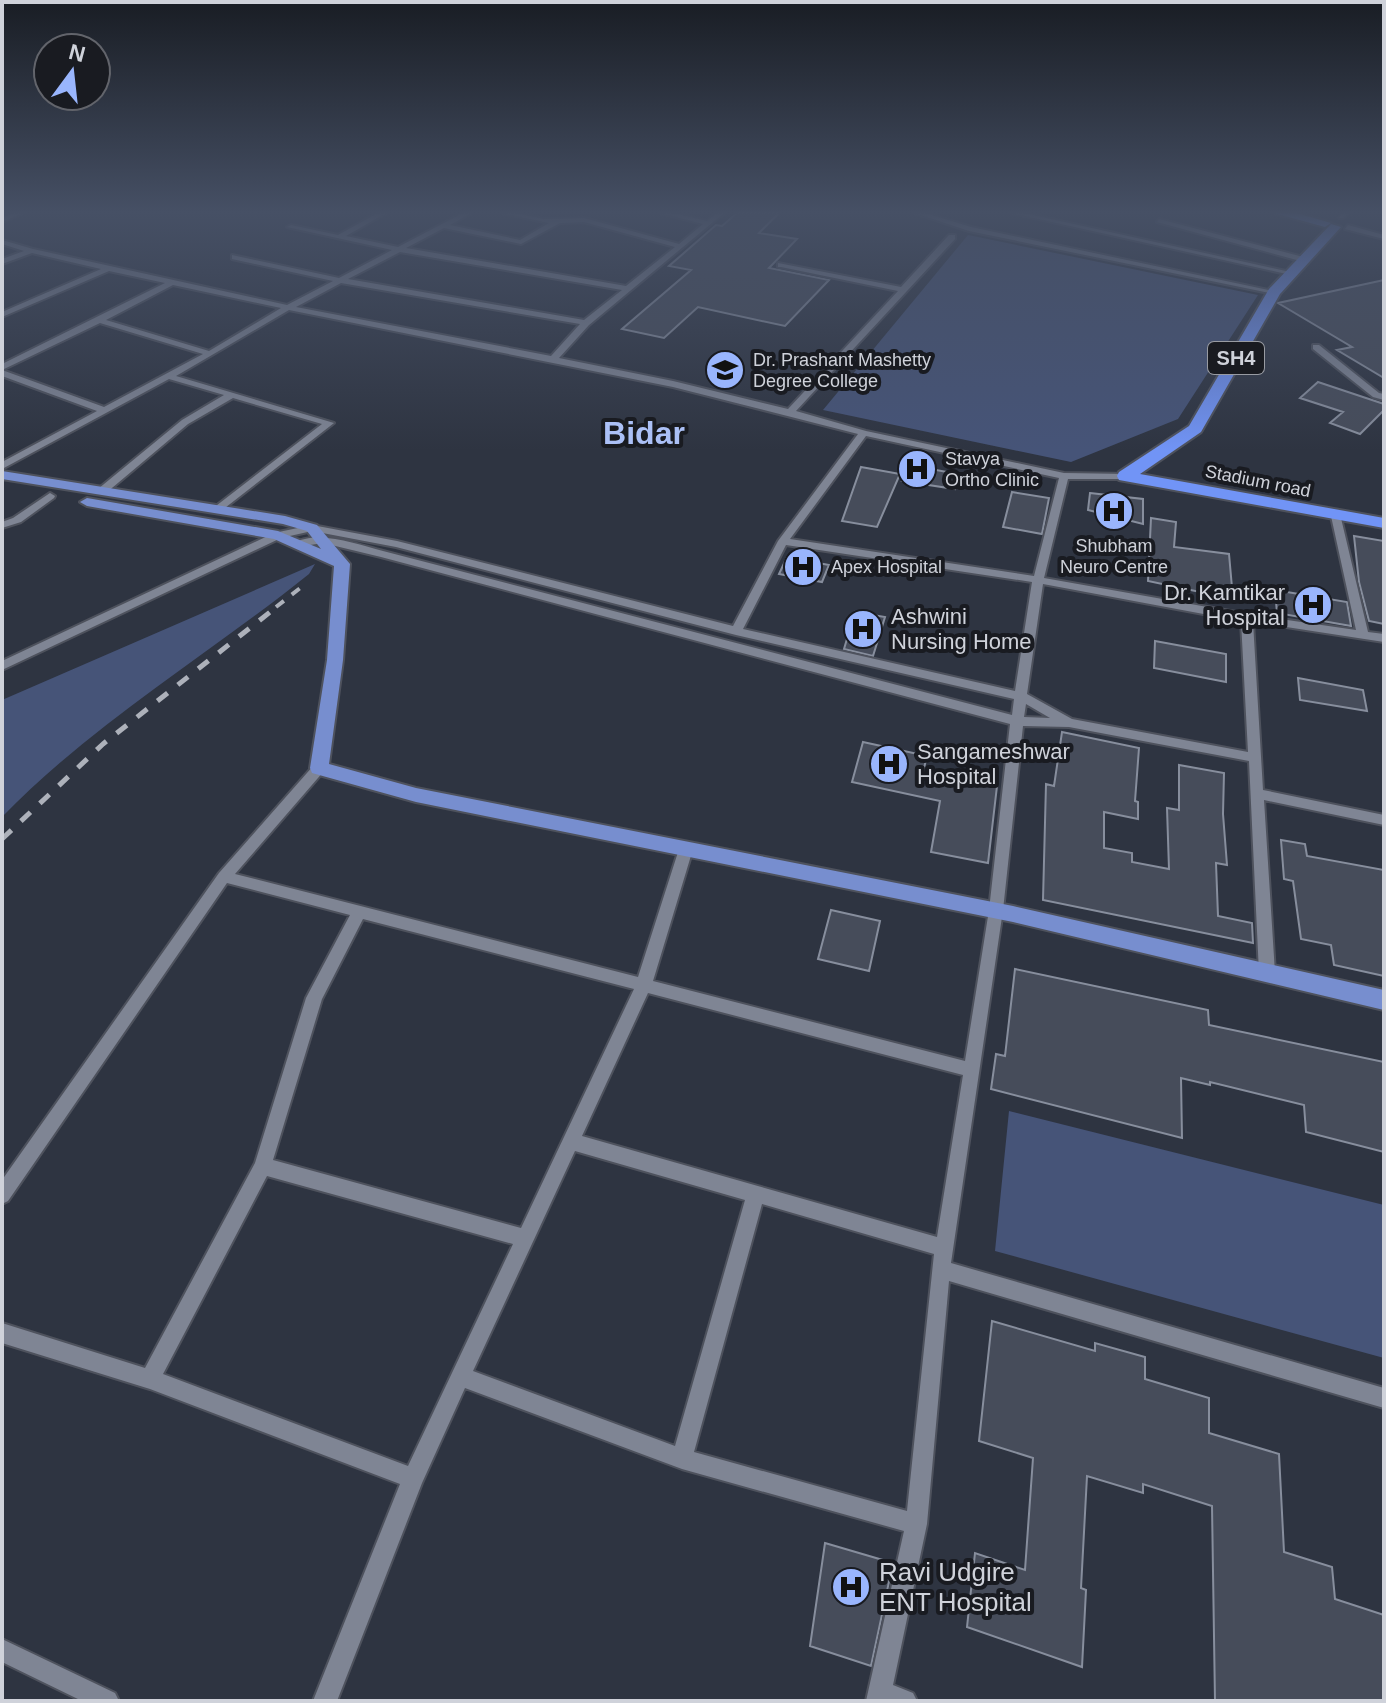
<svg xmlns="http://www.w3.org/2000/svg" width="1386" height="1703" viewBox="0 0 1386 1703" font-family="Arial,sans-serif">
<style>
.green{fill:#465478}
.building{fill:#464c5a;stroke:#878e9d;stroke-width:2}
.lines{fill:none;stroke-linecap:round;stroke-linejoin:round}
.minor-casing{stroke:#4e525d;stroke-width:4}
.major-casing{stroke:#4e525d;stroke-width:4}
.highway-casing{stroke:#4e525d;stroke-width:4}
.minor{fill:#7f8594;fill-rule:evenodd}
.major{fill:#778ecf;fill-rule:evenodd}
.highway{fill:#7194f6;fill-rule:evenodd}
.rail-far1{stroke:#adb1ba;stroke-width:4;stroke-dasharray:10 10;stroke-linecap:butt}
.rail{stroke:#adb1ba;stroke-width:5;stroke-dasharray:13 13;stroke-linecap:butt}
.labels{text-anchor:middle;stroke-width:8;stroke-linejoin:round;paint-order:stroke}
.far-poi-label{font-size:18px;fill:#cfd2da;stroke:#191b21;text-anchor:start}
.far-street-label{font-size:18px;fill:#cfd2da;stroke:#191b21}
.shield{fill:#191b21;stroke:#989ba2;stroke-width:2}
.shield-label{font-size:20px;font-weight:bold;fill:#cfd2da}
.poi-label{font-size:22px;fill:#cfd2da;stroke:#191b21;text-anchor:start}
.near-poi-label{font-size:26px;fill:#cfd2da;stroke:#191b21;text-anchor:start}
.far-town-label{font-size:32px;font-weight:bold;fill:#abc0f6;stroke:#191b21}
</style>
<rect width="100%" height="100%" fill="#2e3441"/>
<path class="green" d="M 968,235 L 1258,295 L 1178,419 L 1071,462 L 823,410 Z
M 315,564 L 309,574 C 207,656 93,723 2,817 L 2,700 Z
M 1009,1111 L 1384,1205 L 1384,1358 L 995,1251 Z"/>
<path class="building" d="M 737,213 L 779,213 L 759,233 L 797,239 L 769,268 L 829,280 L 785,326 L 698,307 L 664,338 L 622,329 L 691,270 L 669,266 L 716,225 L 722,226 Z
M 1384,280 L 1384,378 L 1337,350 L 1352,347 L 1278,303 Z
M 1318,382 L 1384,404 L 1384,410 L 1360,434 L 1330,423 L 1343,412 L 1300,398 Z
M 909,465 L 958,474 L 955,489 L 902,481 Z
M 861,467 L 900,474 L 877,527 L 842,521 Z
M 1012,492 L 1049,498 L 1042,534 L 1003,527 Z
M 1090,493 L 1143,499 L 1143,524 L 1088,510 Z
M 1151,518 L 1176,522 L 1174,547 L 1229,554 L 1233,599 L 1148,581 Z
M 1354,536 L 1384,541 L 1384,624 L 1369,621 L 1359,582 Z
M 787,557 L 829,565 L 822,582 L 779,574 Z
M 1275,590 L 1347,602 L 1351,626 L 1277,613 Z
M 855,612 L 885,617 L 873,656 L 844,649 Z
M 1155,641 L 1226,654 L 1226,682 L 1154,668 Z
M 1298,678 L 1363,690 L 1367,711 L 1300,700 Z
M 1062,732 L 1139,748 L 1135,801 L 1138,802 L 1138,819 L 1104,812 L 1104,848 L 1132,853 L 1132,862 L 1169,869 L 1167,808 L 1179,810 L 1179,765 L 1224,773 L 1223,814 L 1227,865 L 1216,863 L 1218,916 L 1252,923 L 1253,943 L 1043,900 L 1046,784 L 1054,786 Z
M 863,742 L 927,756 L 923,772 L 997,786 L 988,863 L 931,852 L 940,801 L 852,782 Z
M 1281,840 L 1305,844 L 1307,856 L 1384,870 L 1384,976 L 1334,965 L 1331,945 L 1301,939 L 1293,881 L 1284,879 Z
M 831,910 L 880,921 L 869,971 L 818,959 Z
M 1015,969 L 1208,1010 L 1209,1025 L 1384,1062 L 1384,1152 L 1306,1132 L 1304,1105 L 1210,1082 L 1210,1085 L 1181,1078 L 1182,1138 L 991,1089 L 996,1054 L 1005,1056 Z
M 992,1321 L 1095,1351 L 1095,1343 L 1145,1357 L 1145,1379 L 1209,1398 L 1209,1433 L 1279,1454 L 1284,1552 L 1332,1567 L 1335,1599 L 1384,1615 L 1384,1701 L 1215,1701 L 1212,1506 L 1143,1484 L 1143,1493 L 1087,1476 L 1081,1588 L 1086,1590 L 1082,1667 L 967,1627 L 975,1553 L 1025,1570 L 1033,1458 L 979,1441 Z
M 825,1543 L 893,1563 L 871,1666 L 810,1646 Z"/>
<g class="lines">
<defs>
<path id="minor" d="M 14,213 L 23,213 L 2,222 L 2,218 Z
M 378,213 L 386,213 L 346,236 L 398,247 L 463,213 L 471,213 L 450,225 L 520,240 L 549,223 L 502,213 L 515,213 L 544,219 L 584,218 L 679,244 L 703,224 L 661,213 L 673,213 L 707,221 L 717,213 L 724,213 L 589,325 L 559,358 L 673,381 L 788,409 L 898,291 L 781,267 L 778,267 L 778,263 L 901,287 L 949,235 L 955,235 L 955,239 L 796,411 L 866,431 L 1064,473 L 1128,474 L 1130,476 L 1125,479 L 1068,479 L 1044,578 L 1247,614 L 1356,630 L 1331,516 L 1336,513 L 1340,514 L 1368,632 L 1384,634 L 1384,642 L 1253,622 L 1263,790 L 1384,815 L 1384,825 L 1264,800 L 1275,973 L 1272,978 L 1267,979 L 1262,978 L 1259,973 L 1249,761 L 1069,727 L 1023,726 L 1003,910 L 951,1263 L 1384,1388 L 1384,1408 L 949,1281 L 927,1524 L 893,1685 L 913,1693 L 917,1701 L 866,1701 L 904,1531 L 682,1469 L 465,1388 L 422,1483 L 337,1701 L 313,1701 L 400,1484 L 150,1389 L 2,1343 L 2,1323 L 145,1368 L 255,1163 L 306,998 L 350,915 L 227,883 L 8,1201 L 2,1204 L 2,1180 L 219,873 L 314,765 L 319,763 L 326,768 L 324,771 L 235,874 L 638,977 L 679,849 L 681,845 L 691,845 L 693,849 L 653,981 L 965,1061 L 989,910 L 1010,724 L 381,557 L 323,543 L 297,547 L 292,544 C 318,529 355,544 383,551 L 1012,715 L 1014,699 L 736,635 L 396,547 L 312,531 L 281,538 L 2,670 L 2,661 L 274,533 L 312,525 L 397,541 L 733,626 L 778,541 L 858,434 L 673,387 L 289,310 L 176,376 L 334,423 L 221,511 L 212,509 L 322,424 L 233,398 L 188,424 L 106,493 L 98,493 L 98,489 L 182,420 L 224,395 L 169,379 L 2,469 L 2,462 L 97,411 L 2,376 L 2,370 L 104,407 L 203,354 L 100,323 L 2,370 L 2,364 L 165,283 L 109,271 L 2,317 L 2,312 L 101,269 L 32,253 L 2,264 L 2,259 L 24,251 L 2,244 L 2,240 L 33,249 L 287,305 L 333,281 L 232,259 L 232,255 L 339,278 L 392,250 L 287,227 L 291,225 L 338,235 ZM 584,222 L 675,247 L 626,286 L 406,248 L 444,228 L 521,244 L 560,223 ZM 400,252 L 622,290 L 584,320 L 348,279 ZM 341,283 L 580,324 L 551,356 L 296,307 ZM 173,285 L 281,308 L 209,351 L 106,320 ZM 866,436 L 1059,478 L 1034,576 L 790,539 ZM 786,545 L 1032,582 L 1015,691 L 743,629 ZM 1043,584 L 1241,621 L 1248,752 L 1072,719 L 1027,694 ZM 1026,704 L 1050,718 L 1024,717 ZM 363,919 L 634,989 L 521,1228 L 273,1160 L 322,999 ZM 648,993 L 963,1075 L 937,1237 L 582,1136 ZM 575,1151 L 745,1200 L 675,1446 L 473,1371 ZM 267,1176 L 513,1244 L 408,1466 L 163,1374 ZM 762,1204 L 934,1254 L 907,1511 L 694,1452 Z
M 915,213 L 925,213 L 971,227 L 1278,292 L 1274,294 L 969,231 Z
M 1012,213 L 1024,213 L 1295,273 L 1291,275 Z
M 1342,213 L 1349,213 L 1343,218 L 1339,218 Z
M 1159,219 L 1307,258 L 1308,260 L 1304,262 L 1157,222 Z
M 1348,225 L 1384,235 L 1384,239 L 1345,229 Z
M 1313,345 L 1319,345 L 1379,393 L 1384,394 L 1384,400 L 1373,397 L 1313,349 Z
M 50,493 L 55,496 L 54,498 L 21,522 L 2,528 L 2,522 L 13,518 Z
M 2,1639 L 115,1693 L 119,1701 L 82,1701 L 2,1662 Z"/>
<path id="major" d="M 2,471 L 285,516 L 317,525 L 350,564 L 343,660 L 329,764 L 416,788 L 1013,906 L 1384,990 L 1384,1010 L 1013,922 L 416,802 L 312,773 L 310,768 L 327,660 L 334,566 L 274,539 L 87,506 L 80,502 L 87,498 L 278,531 L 321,549 L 307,531 L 283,524 L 2,479 Z"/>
<path id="highway" d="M 1274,213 L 1296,213 L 1331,223 L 1325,227 Z
M 1331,224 L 1341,227 L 1280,294 L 1201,432 L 1140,474 L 1384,518 L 1384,528 L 1119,480 L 1117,476 L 1119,472 L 1189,426 L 1269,289 Z"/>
</defs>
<use href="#minor" class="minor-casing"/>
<use href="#major" class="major-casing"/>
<use href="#highway" class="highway-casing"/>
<use href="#minor" class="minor"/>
<use href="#major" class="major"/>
<use href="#highway" class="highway"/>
<path class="rail-far1" d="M 276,607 L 304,585"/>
<path class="rail" d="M 2,839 L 103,744 L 279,605"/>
</g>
<linearGradient id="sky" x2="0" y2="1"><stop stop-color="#191d24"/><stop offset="0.47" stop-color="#465065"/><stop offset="1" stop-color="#465065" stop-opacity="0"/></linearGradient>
<rect width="1386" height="451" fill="url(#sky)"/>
<defs>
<symbol id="university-disc" viewBox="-11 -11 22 22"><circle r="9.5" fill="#99b5fd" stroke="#191b21"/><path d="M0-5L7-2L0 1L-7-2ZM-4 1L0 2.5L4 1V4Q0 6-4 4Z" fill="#111"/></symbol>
<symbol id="hospital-disc" viewBox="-11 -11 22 22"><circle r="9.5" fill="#99b5fd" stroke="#191b21"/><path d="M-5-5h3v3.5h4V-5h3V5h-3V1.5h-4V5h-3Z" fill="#111"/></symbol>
</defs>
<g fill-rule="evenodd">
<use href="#university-disc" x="703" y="348" width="44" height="44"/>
<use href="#hospital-disc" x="895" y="447" width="44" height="44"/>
<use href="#hospital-disc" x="1092" y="489" width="44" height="44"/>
<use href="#hospital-disc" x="781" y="545" width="44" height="44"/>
<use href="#hospital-disc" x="1291" y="583" width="44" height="44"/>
<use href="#hospital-disc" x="841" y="607" width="44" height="44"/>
<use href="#hospital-disc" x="867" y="742" width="44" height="44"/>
<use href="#hospital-disc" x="829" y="1565" width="44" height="44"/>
</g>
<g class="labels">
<g class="far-poi-label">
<text x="753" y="366">Dr. Prashant Mashetty<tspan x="753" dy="21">Degree College</tspan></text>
<text x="945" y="465">Stavya<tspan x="945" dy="21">Ortho Clinic</tspan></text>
<text x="1114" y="552" text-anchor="middle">Shubham<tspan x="1114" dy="21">Neuro Centre</tspan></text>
<text x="831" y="573">Apex Hospital</text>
</g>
<g class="far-street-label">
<text transform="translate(1258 481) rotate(11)" y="6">Stadium road</text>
</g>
<rect class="shield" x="1208" y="342" width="56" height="32" rx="6"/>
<g class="shield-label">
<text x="1236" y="365">SH4</text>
</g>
<g class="poi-label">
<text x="1285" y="600" text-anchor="end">Dr. Kamtikar<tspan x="1285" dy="25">Hospital</tspan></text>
<text x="891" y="624">Ashwini<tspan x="891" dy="25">Nursing Home</tspan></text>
<text x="917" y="759">Sangameshwar<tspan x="917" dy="25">Hospital</tspan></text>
</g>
<g class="near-poi-label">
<text x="879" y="1581">Ravi Udgire<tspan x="879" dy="30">ENT Hospital</tspan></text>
</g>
<g class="far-town-label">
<text x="644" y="444">Bidar</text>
</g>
</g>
<rect width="1386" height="1703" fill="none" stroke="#cfd2da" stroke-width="8"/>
<g transform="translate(72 72) rotate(15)"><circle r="38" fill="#191b21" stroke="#62646b" stroke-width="2"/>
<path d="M0-6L14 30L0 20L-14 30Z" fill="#99b5fd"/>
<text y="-12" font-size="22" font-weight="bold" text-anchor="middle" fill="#cfd2da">N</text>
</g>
</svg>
